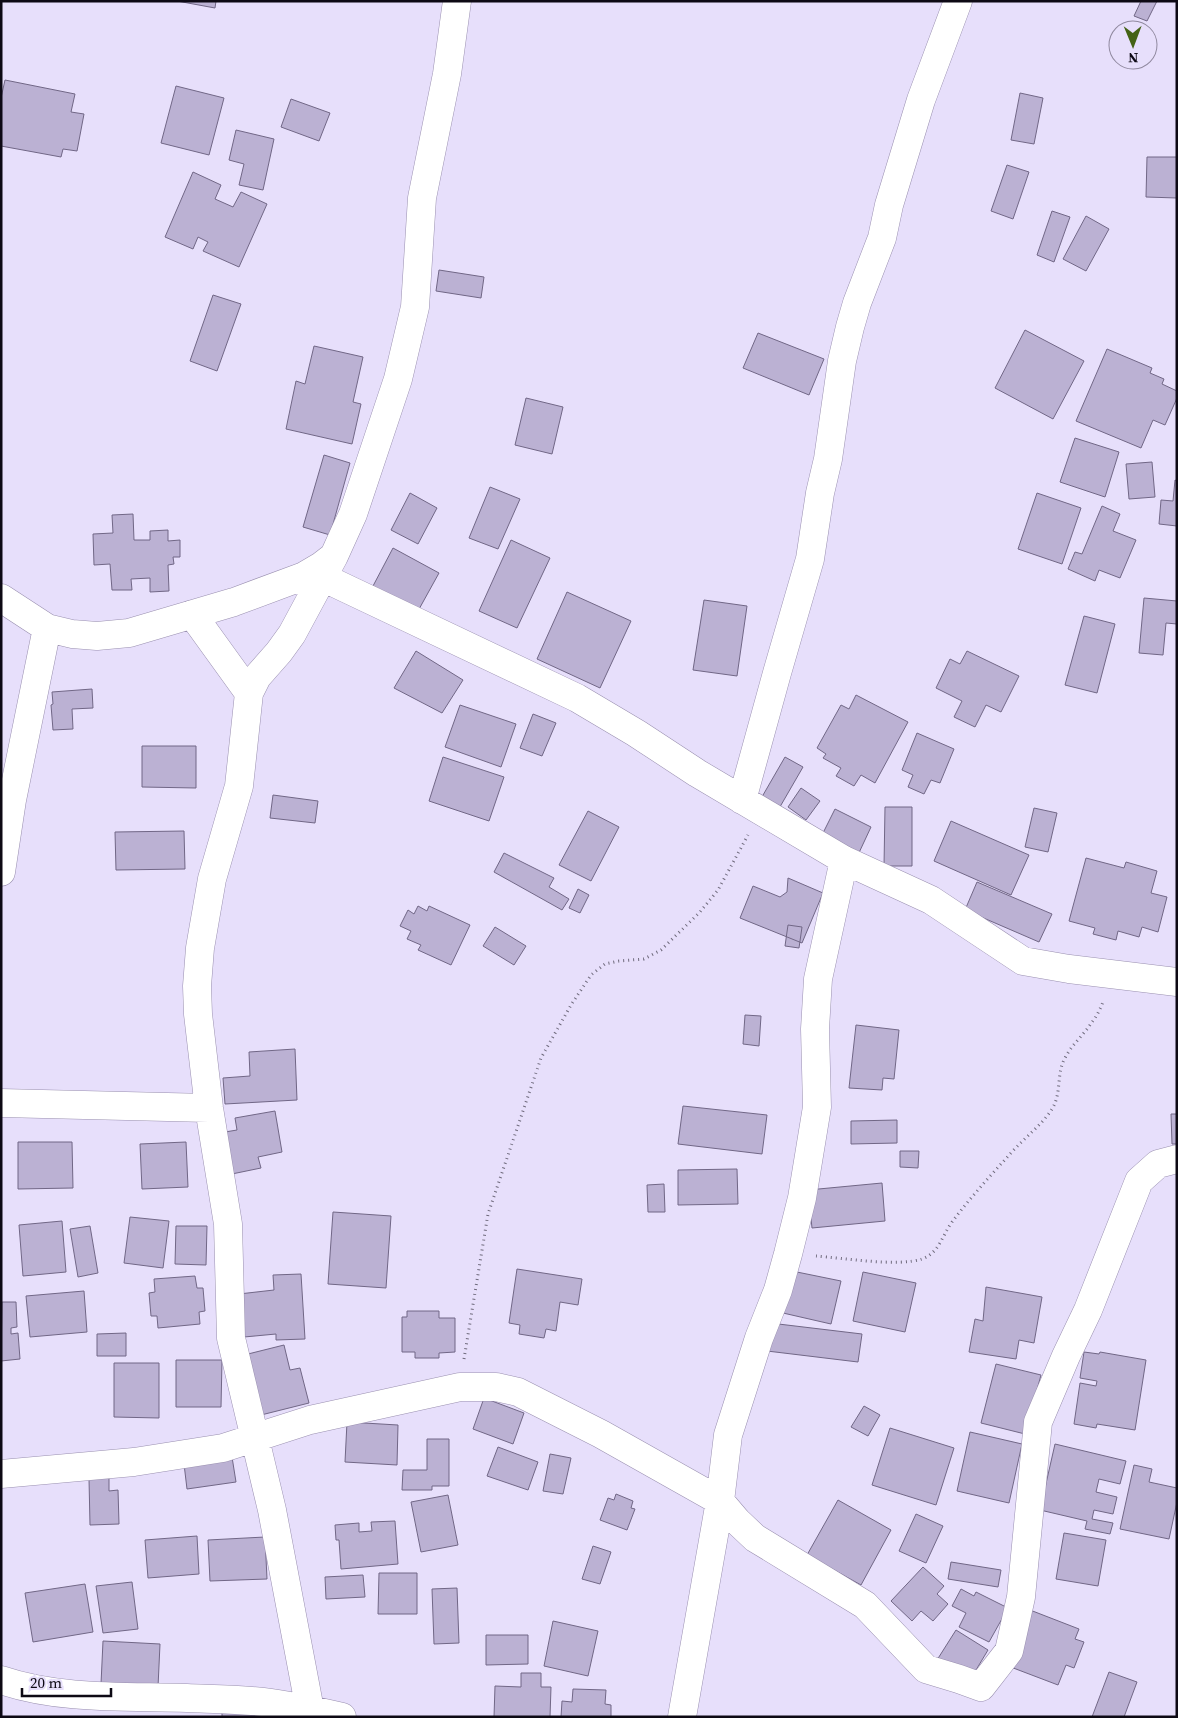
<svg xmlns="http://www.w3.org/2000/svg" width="1178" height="1718" viewBox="0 0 1178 1718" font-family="'Source Serif 4',serif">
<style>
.building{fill:#bbb1d3;stroke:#716786}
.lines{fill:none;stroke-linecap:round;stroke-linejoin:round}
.minor-casing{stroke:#9a90b0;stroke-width:29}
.path{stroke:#706b7d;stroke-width:3;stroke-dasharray:1 4;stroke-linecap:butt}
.minor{stroke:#fff;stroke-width:28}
</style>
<rect width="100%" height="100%" fill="#e7dffb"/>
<path class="building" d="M 177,1 L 216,1 L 215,8 Z
M 1141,1 L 1157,1 L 1147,21 L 1134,16 Z
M 5,80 L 75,94 L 71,112 L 84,114 L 77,151 L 63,149 L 61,157 L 1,146 L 1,98 Z
M 176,86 L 224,98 L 209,155 L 161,143 Z
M 1020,93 L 1043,98 L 1034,144 L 1011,140 Z
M 291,99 L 330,113 L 319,141 L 281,127 Z
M 236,130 L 274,139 L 263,190 L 239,185 L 244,164 L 229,160 Z
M 1147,157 L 1177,157 L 1177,198 L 1146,197 Z
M 1007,165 L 1029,172 L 1013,219 L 991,211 Z
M 193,172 L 221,185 L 215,199 L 233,207 L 241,192 L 267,204 L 239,267 L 203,251 L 208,242 L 198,237 L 193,249 L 165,237 Z
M 1052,211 L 1070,217 L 1054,262 L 1037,255 Z
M 1086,216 L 1109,229 L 1086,271 L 1063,259 Z
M 439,270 L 484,277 L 481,298 L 436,291 Z
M 213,295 L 241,304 L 217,371 L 190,361 Z
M 1025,330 L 1084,361 L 1053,419 L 995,388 Z
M 758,333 L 824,359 L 809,395 L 743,368 Z
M 314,346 L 363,357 L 353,402 L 361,404 L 352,444 L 286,429 L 296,381 L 305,384 Z
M 1107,349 L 1152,368 L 1150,373 L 1164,379 L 1162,384 L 1177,391 L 1177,398 L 1165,425 L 1153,420 L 1141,448 L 1076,421 Z
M 526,398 L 563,407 L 552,454 L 515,445 Z
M 1075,438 L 1119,452 L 1105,497 L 1060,482 Z
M 324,455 L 350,463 L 330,535 L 303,527 Z
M 1152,462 L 1155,497 L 1129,499 L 1126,464 Z
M 1175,480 L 1177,481 L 1177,526 L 1159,524 L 1161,500 L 1173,501 Z
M 490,487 L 520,499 L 498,549 L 469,538 Z
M 410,493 L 437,508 L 418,544 L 391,530 Z
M 1037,493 L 1081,508 L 1062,564 L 1018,549 Z
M 1102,506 L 1120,514 L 1113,531 L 1136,540 L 1120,578 L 1099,570 L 1095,581 L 1068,569 L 1075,552 L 1082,554 Z
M 133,514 L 134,540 L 150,540 L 150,531 L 168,530 L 168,541 L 180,540 L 180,557 L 173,557 L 174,564 L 168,565 L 169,591 L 150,592 L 150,578 L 131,579 L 132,590 L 112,590 L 110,564 L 94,565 L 93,534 L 113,533 L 112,515 Z
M 511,540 L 550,558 L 517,628 L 479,611 Z
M 393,548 L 439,573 L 418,611 L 373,586 Z
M 567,592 L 631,621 L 600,688 L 537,659 Z
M 1144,598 L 1177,601 L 1177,624 L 1166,623 L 1163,655 L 1139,653 Z
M 704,600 L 747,606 L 737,676 L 693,670 Z
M 1084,616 L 1115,624 L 1097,693 L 1065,685 Z
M 416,651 L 463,680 L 442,713 L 394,688 Z
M 967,651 L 1019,676 L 1001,712 L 986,705 L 975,727 L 954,717 L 962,701 L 936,688 L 950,659 L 960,664 Z
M 92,689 L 93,708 L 72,709 L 73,729 L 53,730 L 51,705 L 53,704 L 52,692 Z
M 856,695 L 908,722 L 875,783 L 861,775 L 854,786 L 836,776 L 841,768 L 823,758 L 826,754 L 817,748 L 841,705 L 849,709 Z
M 460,705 L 516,724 L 501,767 L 445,747 Z
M 533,714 L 556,723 L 542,756 L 520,748 Z
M 917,733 L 954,749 L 940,783 L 931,780 L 924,794 L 908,787 L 913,775 L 902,770 Z
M 142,746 L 196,746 L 196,788 L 142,787 Z
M 443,757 L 504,777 L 489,821 L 429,801 Z
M 785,757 L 803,767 L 777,812 L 759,802 Z
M 801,788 L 820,801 L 806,820 L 788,807 Z
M 273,795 L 318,801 L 315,823 L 270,818 Z
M 885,807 L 912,807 L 912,866 L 884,866 Z
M 1034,808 L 1057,813 L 1048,852 L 1025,847 Z
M 835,809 L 871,827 L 857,857 L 820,839 Z
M 588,811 L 619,827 L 591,881 L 559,865 Z
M 951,821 L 1029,855 L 1011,895 L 934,861 Z
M 184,831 L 185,869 L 116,870 L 115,832 Z
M 504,853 L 554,878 L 549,887 L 569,899 L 562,910 L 494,872 Z
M 1086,858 L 1124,868 L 1126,862 L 1157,871 L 1151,893 L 1167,897 L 1158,932 L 1142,927 L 1139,937 L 1118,931 L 1116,940 L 1093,934 L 1095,928 L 1069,921 Z
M 788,878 L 823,893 L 802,943 L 740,918 L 753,886 L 780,897 L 787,892 Z
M 977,882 L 1052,914 L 1039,942 L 965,910 Z
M 578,889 L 589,895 L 580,913 L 569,908 Z
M 418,906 L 427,911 L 429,906 L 470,925 L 451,965 L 418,950 L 421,945 L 407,939 L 411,931 L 400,926 L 408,910 L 414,914 Z
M 788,925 L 802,927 L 799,948 L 785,946 Z
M 495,927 L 526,946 L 514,965 L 483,946 Z
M 745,1015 L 761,1016 L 759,1046 L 743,1044 Z
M 856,1025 L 899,1030 L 894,1079 L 883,1078 L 882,1090 L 849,1088 Z
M 295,1049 L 297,1100 L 225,1104 L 223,1078 L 250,1076 L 249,1052 Z
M 683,1106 L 767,1115 L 762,1154 L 678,1144 Z
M 275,1111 L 282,1152 L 258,1157 L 261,1168 L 227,1175 L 219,1133 L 237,1130 L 235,1118 Z
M 1171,1114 L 1177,1114 L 1177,1144 L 1172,1144 Z
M 897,1120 L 897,1143 L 851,1144 L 851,1121 Z
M 18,1142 L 72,1142 L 73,1188 L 18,1189 Z
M 186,1142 L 188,1187 L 142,1189 L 140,1144 Z
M 900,1151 L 919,1151 L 918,1168 L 900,1167 Z
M 737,1169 L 738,1204 L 678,1205 L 678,1170 Z
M 882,1183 L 885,1221 L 812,1228 L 808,1190 Z
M 664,1184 L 665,1212 L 648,1212 L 647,1185 Z
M 333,1212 L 391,1216 L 386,1288 L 328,1284 Z
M 130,1217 L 169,1221 L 163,1268 L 124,1263 Z
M 62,1221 L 66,1272 L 23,1276 L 19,1225 Z
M 90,1226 L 98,1273 L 78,1277 L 70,1229 Z
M 176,1226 L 207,1226 L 206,1265 L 175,1264 Z
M 517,1269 L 582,1279 L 578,1305 L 560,1302 L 556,1331 L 546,1329 L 544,1338 L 519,1334 L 520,1325 L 509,1323 Z
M 792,1271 L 841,1281 L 831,1324 L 783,1313 Z
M 863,1272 L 916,1283 L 905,1332 L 853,1321 Z
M 301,1274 L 305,1339 L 276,1340 L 276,1334 L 244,1337 L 239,1294 L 274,1290 L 273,1275 Z
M 195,1276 L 197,1288 L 203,1288 L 205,1311 L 199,1312 L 200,1324 L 158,1328 L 157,1316 L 151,1316 L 149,1293 L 155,1292 L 154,1279 Z
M 986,1287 L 1042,1297 L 1034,1343 L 1019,1340 L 1016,1359 L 969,1352 L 975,1319 L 983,1321 Z
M 84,1291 L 87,1332 L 30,1337 L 26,1296 Z
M 2,1302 L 16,1302 L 17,1327 L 11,1328 L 11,1334 L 18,1333 L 20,1359 L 1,1361 Z
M 407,1311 L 439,1311 L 439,1318 L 455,1318 L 455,1352 L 439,1353 L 439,1358 L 415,1358 L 415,1352 L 402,1352 L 402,1317 L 407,1317 Z
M 770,1323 L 862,1334 L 858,1362 L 767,1351 Z
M 126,1333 L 126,1356 L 97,1356 L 97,1334 Z
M 284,1345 L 290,1370 L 300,1368 L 309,1403 L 257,1416 L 244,1355 Z
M 1084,1352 L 1099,1354 L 1100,1352 L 1146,1360 L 1135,1430 L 1097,1424 L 1096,1428 L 1074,1424 L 1080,1383 L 1096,1386 L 1097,1381 L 1080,1378 Z
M 176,1360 L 222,1360 L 221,1407 L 176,1407 Z
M 114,1363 L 159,1363 L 159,1418 L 114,1417 Z
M 996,1364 L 1041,1375 L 1025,1434 L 981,1423 Z
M 484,1398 L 524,1413 L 513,1444 L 473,1429 Z
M 864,1406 L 880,1415 L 868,1436 L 851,1427 Z
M 347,1422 L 398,1425 L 397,1465 L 345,1462 Z
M 890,1428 L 954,1448 L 936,1505 L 872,1485 Z
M 970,1432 L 1022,1444 L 1009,1503 L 957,1491 Z
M 427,1439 L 449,1439 L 449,1486 L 432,1486 L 432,1490 L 402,1490 L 403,1470 L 427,1470 Z
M 1055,1444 L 1126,1461 L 1120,1484 L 1099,1479 L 1096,1492 L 1117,1497 L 1113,1514 L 1094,1510 L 1092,1519 L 1113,1523 L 1110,1534 L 1085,1529 L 1087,1521 L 1040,1510 Z
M 498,1447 L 538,1462 L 528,1490 L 487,1476 Z
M 550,1454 L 571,1458 L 563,1494 L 543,1491 Z
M 232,1457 L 236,1482 L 187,1489 L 184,1464 Z
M 1134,1465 L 1152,1469 L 1149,1482 L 1177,1488 L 1177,1502 L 1169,1539 L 1120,1529 Z
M 109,1478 L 109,1491 L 118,1490 L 119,1524 L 90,1525 L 89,1479 Z
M 616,1494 L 633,1501 L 631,1508 L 635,1509 L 627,1530 L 600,1520 L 608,1498 L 614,1500 Z
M 448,1495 L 458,1545 L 421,1552 L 411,1502 Z
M 838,1500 L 891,1530 L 861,1585 L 807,1555 Z
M 916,1514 L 943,1526 L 926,1563 L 899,1551 Z
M 395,1521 L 398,1564 L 341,1569 L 339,1540 L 336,1540 L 335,1525 L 359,1523 L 359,1532 L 372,1531 L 371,1522 Z
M 1064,1533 L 1106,1540 L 1098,1586 L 1056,1579 Z
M 197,1536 L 199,1574 L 148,1578 L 145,1540 Z
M 265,1537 L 267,1579 L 210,1581 L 208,1540 Z
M 593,1546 L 611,1552 L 600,1584 L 582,1579 Z
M 951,1562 L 1001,1570 L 998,1587 L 948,1579 Z
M 923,1567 L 944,1586 L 937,1594 L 948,1604 L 933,1621 L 921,1611 L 912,1621 L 891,1601 Z
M 379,1573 L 417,1573 L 417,1614 L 378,1614 Z
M 363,1575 L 365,1597 L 326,1599 L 325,1577 Z
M 132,1582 L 138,1629 L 103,1633 L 96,1586 Z
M 85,1584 L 93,1632 L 33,1642 L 25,1593 Z
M 457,1588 L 459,1643 L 434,1644 L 432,1589 Z
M 961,1589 L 974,1596 L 976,1592 L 1008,1608 L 989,1642 L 959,1627 L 966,1613 L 952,1606 Z
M 1030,1610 L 1079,1629 L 1075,1639 L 1084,1642 L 1074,1668 L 1066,1665 L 1058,1685 L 1008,1666 Z
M 553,1621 L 598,1631 L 588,1676 L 544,1666 Z
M 956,1630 L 988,1650 L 970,1680 L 937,1660 Z
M 486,1635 L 528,1635 L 528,1664 L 486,1665 Z
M 103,1641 L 160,1644 L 158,1687 L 101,1684 Z
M 1109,1672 L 1137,1682 L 1124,1717 L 1092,1717 Z
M 521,1673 L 541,1673 L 541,1687 L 551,1687 L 550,1717 L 494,1717 L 495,1686 L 521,1687 Z
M 573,1689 L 606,1690 L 605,1704 L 611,1705 L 611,1717 L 561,1717 L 562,1701 L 572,1702 Z
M 222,1706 L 277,1717 L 222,1717 Z"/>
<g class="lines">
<defs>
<path id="minor" d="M 322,577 L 577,698 L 636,733 L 697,773 L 844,860 L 931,900 L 1023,961 L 1069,969 L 1177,982
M 1,598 L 47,628 L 72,634 L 97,636 L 129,633 L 234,602 L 304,576 L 321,566 L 334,556 L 353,514 L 398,379 L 415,307 L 422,198 L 447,74 L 457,1
M 192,614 L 249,693
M 742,800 L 777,673 L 810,559 L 820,493 L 828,459 L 842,361 L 850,327 L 857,303 L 882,238 L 889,205 L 921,100 L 958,1
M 1,872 L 12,800 L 47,628
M 1,1103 L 209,1108
M 1,1474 L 134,1462 L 223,1448 L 310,1420 L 460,1387 L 496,1387 L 518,1392 L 601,1434 L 720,1501 L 737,1521 L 755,1538 L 865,1605 L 926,1669 L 959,1679 L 981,1687 L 1009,1651 L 1021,1597 L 1038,1422 L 1066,1356 L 1088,1310 L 1139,1181 L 1158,1164 L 1177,1159
M 1,1680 C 60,1700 125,1696 187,1698 C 212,1699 238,1699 263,1702 C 289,1705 316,1711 342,1717
M 309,1717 L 310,1710 L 272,1510 L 231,1338 L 228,1224 L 209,1108 L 198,1014 L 197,986 L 200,948 L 212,879 L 239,786 L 249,693 L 257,677 L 279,652 L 292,634 L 334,556
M 682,1717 L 720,1501 L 728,1435 L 759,1338 L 778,1290 L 788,1254 L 802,1198 L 817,1107 L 815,1029 L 818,979 L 844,860"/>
</defs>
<use href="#minor" class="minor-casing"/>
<path class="path" d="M 816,1256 C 843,1258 898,1267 922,1259 C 939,1253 942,1236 952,1222 C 970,1198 991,1175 1011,1153 C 1025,1137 1041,1126 1052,1109 C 1062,1093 1056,1074 1065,1058 C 1072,1044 1084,1035 1092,1022 C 1097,1016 1100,1009 1103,1002
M 464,1359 L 488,1214 L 541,1058 L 571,1005 L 591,975 L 605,964 L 619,961 L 644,959 L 661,950 L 700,912 L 718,890 L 748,835"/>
<use href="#minor" class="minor"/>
</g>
<rect width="1178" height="1718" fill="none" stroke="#0d0914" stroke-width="5"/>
<g transform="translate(1133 45) rotate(179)"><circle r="24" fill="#e7dffb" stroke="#90899f"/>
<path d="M0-4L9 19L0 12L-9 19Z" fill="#446215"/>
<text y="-8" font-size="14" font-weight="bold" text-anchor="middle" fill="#0d0914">N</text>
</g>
<path d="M22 1688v8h89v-8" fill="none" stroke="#0d0914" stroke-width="2.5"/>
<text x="30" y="1688" font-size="15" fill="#0d0914" stroke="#e7dffb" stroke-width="4" paint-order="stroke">20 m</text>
</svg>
